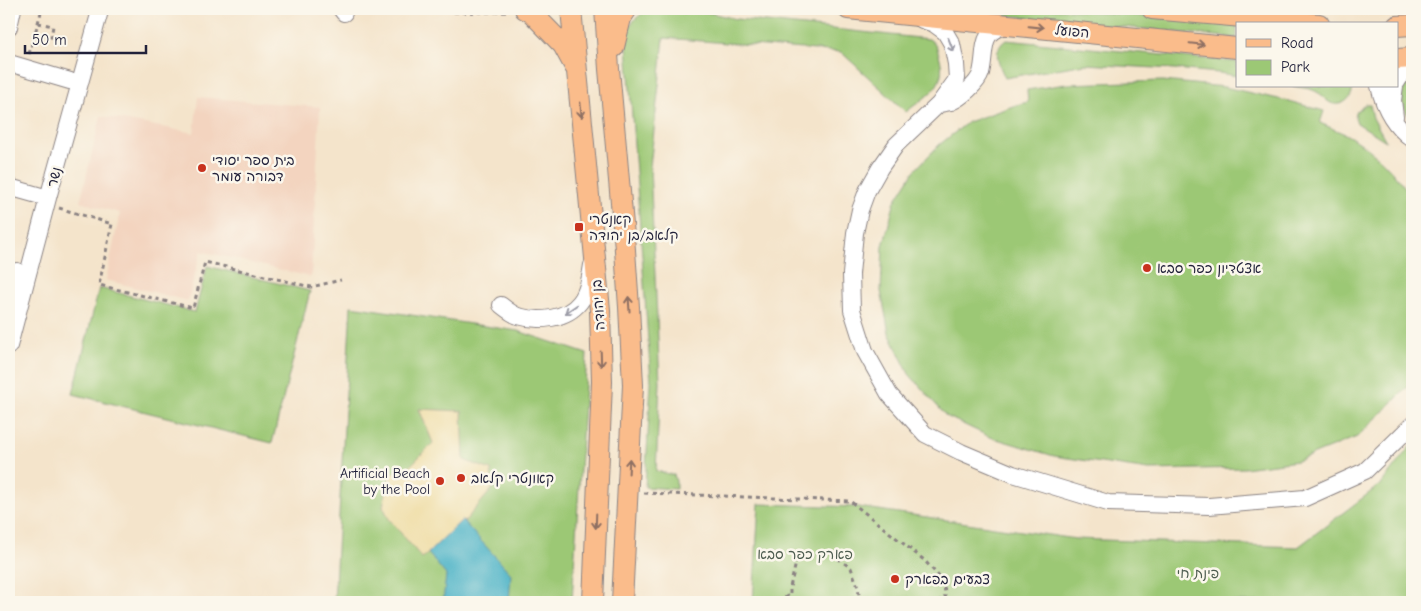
<svg xmlns="http://www.w3.org/2000/svg" width="1421" height="611" viewBox="0 0 1421 611" font-family="'Comic Neue','Playpen Sans Hebrew',sans-serif">
<style>
.built{fill:#f3d4bf}
.green{fill:#9cc875;stroke:#5f7558}
.sand{fill:#eeda9e;stroke:#887e6c}
.water{fill:#47b1c6;stroke:#346a80}
.lines{fill:none;stroke-linecap:round;stroke-linejoin:round}
.minor-casing{stroke:#8b8383;stroke-width:18}
.major-casing{stroke:#8b8383;stroke-width:22}
.path{stroke:#8b8383;stroke-width:3;stroke-dasharray:4 4;stroke-linecap:butt}
.minor{stroke:#fff;stroke-width:16}
.major{stroke:#fabc8b;stroke-width:20}
.oneway{stroke:#8e6f63}
.oneway2{stroke:#9c9ca7}
.poi-dot{fill:#c8321e;stroke:#fbf7ec;stroke-width:2}
.labels{text-anchor:middle;stroke-width:5;stroke-linejoin:round;paint-order:stroke}
.street-label{font-size:14px;fill:#22223b;stroke:#fbf7ec}
.poi-label{font-size:14px;fill:#22223b;stroke:#fbf7ec;text-anchor:start}
.park-label{font-size:14px;fill:#4d5c4f;stroke:#fbf7ec}
</style>
<rect width="100%" height="100%" fill="#fbf7ec"/>
<filter id="ink" filterUnits="userSpaceOnUse"><feTurbulence type="fractalNoise" baseFrequency=".02" numOctaves="2"/><feDisplacementMap in="SourceGraphic" scale="10" xChannelSelector="R" yChannelSelector="G"/><feConvolveMatrix kernelMatrix="1 2 1 2 8 2 1 2 1" color-interpolation-filters="sRGB"/></filter>
<filter id="wash" filterUnits="userSpaceOnUse"><feTurbulence type="fractalNoise" baseFrequency=".0096" numOctaves="4" result="noise"/><feDisplacementMap in="SourceGraphic" scale="20" xChannelSelector="R" yChannelSelector="G"/><feGaussianBlur stdDeviation="1.12" result="paint"/><feColorMatrix in="noise" values="0 0 0 0 0 0 0 0 0 0 0 0 0 0 0 0 0 1.4 0 .05"/><feComposite in="paint" operator="in"/></filter>
<g filter="url(#wash)">
<rect width="100%" height="100%" fill="#f4e4cb"/>
<path class="built" d="M 198,97 L 320,107 L 311,277 L 201,251 L 188,301 L 106,280 L 120,213 L 80,202 L 101,116 L 194,133 Z"/>
<path class="green" d="M 650,9 L 693,9 L 737,19 L 929,39 C 935,43 937,48 939,55 C 949,86 927,95 906,112 L 841,52 L 664,38 L 650,167 L 660,383 L 656,471 L 674,475 L 676,481 L 676,489 L 645,487 L 651,382 L 626,32 C 632,20 639,15 650,9 Z
M 939,9 L 1063,9 L 1237,25 L 1237,38 Z
M 1006,40 L 1237,62 L 1237,76 L 1219,73 L 1174,69 L 1085,64 L 1005,78 C 999,64 991,51 1006,40 Z
M 1163,81 L 1224,87 L 1292,102 L 1324,111 L 1320,123 C 1328,127 1337,130 1345,134 C 1373,148 1395,172 1412,198 L 1412,377 L 1408,387 L 1357,437 L 1297,461 L 1244,468 L 1149,470 L 1054,456 L 990,437 L 946,416 L 909,374 L 889,333 L 881,291 L 883,246 L 895,201 L 914,171 L 939,145 L 968,122 L 1016,105 L 1028,102 L 1027,90 L 1066,84 Z
M 1412,81 L 1412,116 L 1408,115 C 1401,104 1398,88 1412,81 Z
M 1293,86 L 1352,86 C 1355,98 1340,109 1329,102 C 1324,99 1322,94 1317,92 C 1310,88 1301,88 1293,86 Z
M 1366,104 L 1370,105 L 1373,118 L 1386,141 L 1357,123 L 1355,117 L 1356,112 Z
M 207,266 L 310,291 L 272,443 L 73,394 L 99,288 L 195,312 Z
M 351,306 L 518,331 L 587,354 L 572,602 L 334,602 Z
M 1412,444 L 1412,602 L 753,602 L 759,504 L 858,507 L 1076,539 L 1298,547 L 1381,484 Z"/>
<path class="sand" d="M 419,409 L 462,411 L 464,460 L 491,470 L 493,488 L 453,535 L 422,558 L 389,519 L 383,506 L 390,474 L 407,469 L 433,443 Z"/>
<path class="water" d="M 462,520 L 511,574 L 509,602 L 443,602 L 446,575 L 428,553 Z"/>
</g>
<g filter="url(#ink)">
<g class="lines">
<defs>
<path id="minor" d="M 341,9 L 344,13
M 922,20 L 934,24 L 945,32 L 952,44 L 956,64 L 957,79 L 939,104 L 896,145 L 880,168 L 867,191 L 860,210 L 855,233 L 851,274 L 852,310 L 865,351 L 889,394 L 925,434 L 961,452 L 1013,474 L 1108,503 L 1209,506 L 1305,498 L 1365,471 L 1412,425
M 9,27 L 13,9
M 9,63 L 70,81
M 1397,82 L 1407,66 L 1412,63
M 1379,86 C 1384,108 1394,126 1412,139
M 939,104 C 943,103 947,103 951,102 C 961,98 978,83 981,73 C 987,49 978,30 1010,25
M 1395,117 L 1393,100 L 1395,86
M 9,187 L 48,198
M 9,301 L 17,271
M 501,305 C 506,309 512,314 518,316 C 538,322 566,320 580,302 C 588,292 590,277 592,265
M 9,346 L 48,198 L 100,11 L 102,9"/>
<path id="major" d="M 525,9 L 531,12 L 563,45 L 575,67
M 571,9 L 600,310 L 602,382 L 593,602
M 605,9 L 609,69 L 624,236 L 629,307 L 633,385 L 622,602
M 848,9 L 1237,48
M 1152,9 L 1319,24
M 1397,26 L 1412,25
M 614,47 L 621,18 L 627,9
M 1397,59 L 1412,58"/>
</defs>
<use href="#minor" class="minor-casing"/>
<use href="#major" class="major-casing"/>
<path class="path" d="M 250,9 L 327,12
M 117,12 L 125,9
M 358,13 L 510,12
M 38,23 L 53,26 L 50,42
M 29,54 L 42,9
M 59,208 L 112,224 L 99,285 L 193,308 L 205,262 L 311,287 L 341,280
M 644,493 L 850,501 L 924,560 L 944,582 L 945,596 L 948,602
M 778,602 L 789,595
M 790,602 L 790,587 L 797,559 L 828,551 L 851,568 L 858,587 L 860,602
M 938,602 L 945,596"/>
<use href="#minor" class="minor"/>
<use href="#major" class="major"/>
</g>
<defs><path id="oneway-shaft" d="M-6 0H5M1.5-3L5.5 0L1.5 3" fill="none" stroke-width="1.6" stroke-linecap="round" stroke-linejoin="round" transform="scale(1.25)"/></defs>
<g class="oneway">
<use href="#oneway-shaft" transform="translate(1036 27) rotate(6)"/>
<use href="#oneway-shaft" transform="translate(1197 44) rotate(6)"/>
<use href="#oneway-shaft" transform="translate(581 110) rotate(85)"/>
<use href="#oneway-shaft" transform="translate(629 304) rotate(-94)"/>
<use href="#oneway-shaft" transform="translate(601 359) rotate(88)"/>
<use href="#oneway-shaft" transform="translate(629 466) rotate(-87)"/>
<use href="#oneway-shaft" transform="translate(596 521) rotate(92)"/>
</g>
<g class="oneway2">
<use href="#oneway-shaft" transform="translate(951 45) rotate(69)"/>
<use href="#oneway-shaft" transform="translate(571 309) rotate(145)"/>
</g>
</g>
<g class="poi-dot">
<circle cx="202" cy="168" r="5"/>
<rect x="574" y="222" width="10" height="10" rx="2.5"/>
<circle cx="1147" cy="268" r="5"/>
<circle cx="461" cy="478" r="5"/>
<circle cx="440" cy="481" r="5"/>
<circle cx="895" cy="579" r="5"/>
</g>
<g class="labels">
<g class="street-label">
<text transform="translate(1072 31) rotate(6)" y="5">הפועל</text>
<text transform="translate(54 177) rotate(-74)" y="5">נשר</text>
<text transform="translate(598 305) rotate(-94)" y="5">בן יהודה</text>
</g>
<g class="poi-label">
<text x="212" y="165">בית ספר יסודי<tspan x="212" dy="16">דבורה עומר</tspan></text>
<text x="589" y="224">קאנטרי<tspan x="589" dy="16">קלאב/בן יהודה</tspan></text>
<text x="1157" y="273">אצטדיון כפר סבא</text>
<text x="430" y="478" text-anchor="end">Artificial Beach<tspan x="430" dy="16">by the Pool</tspan></text>
<text x="471" y="483">קאונטרי קלאב</text>
<text x="905" y="584">צבעים בפארק</text>
</g>
<g class="park-label">
<text x="805" y="559">פארק כפר סבא</text>
<text x="1198" y="578">פינת חי</text>
</g>
</g>
<rect width="1421" height="611" fill="none" stroke="#fbf7ec" stroke-width="30"/>
<rect x="1236" y="22" width="162" height="65" fill="#fbf7ec" stroke="#a4a2a5"/>
<rect x="1246" y="39" width="25" height="8" fill="#fabc8b" stroke="#a4a2a5"/>
<text x="1281" y="48" font-size="15" fill="#22223b">Road</text>
<rect x="1246" y="60" width="25" height="15" fill="#9cc875" stroke="#a4a2a5"/>
<text x="1281" y="72" font-size="15" fill="#22223b">Park</text>
<path d="M25 45v8h121v-8" fill="none" stroke="#22223b" stroke-width="2.5"/>
<text x="32" y="45" font-size="15" fill="#22223b" stroke="#fbf7ec" stroke-width="4" paint-order="stroke">50 m</text>
</svg>
